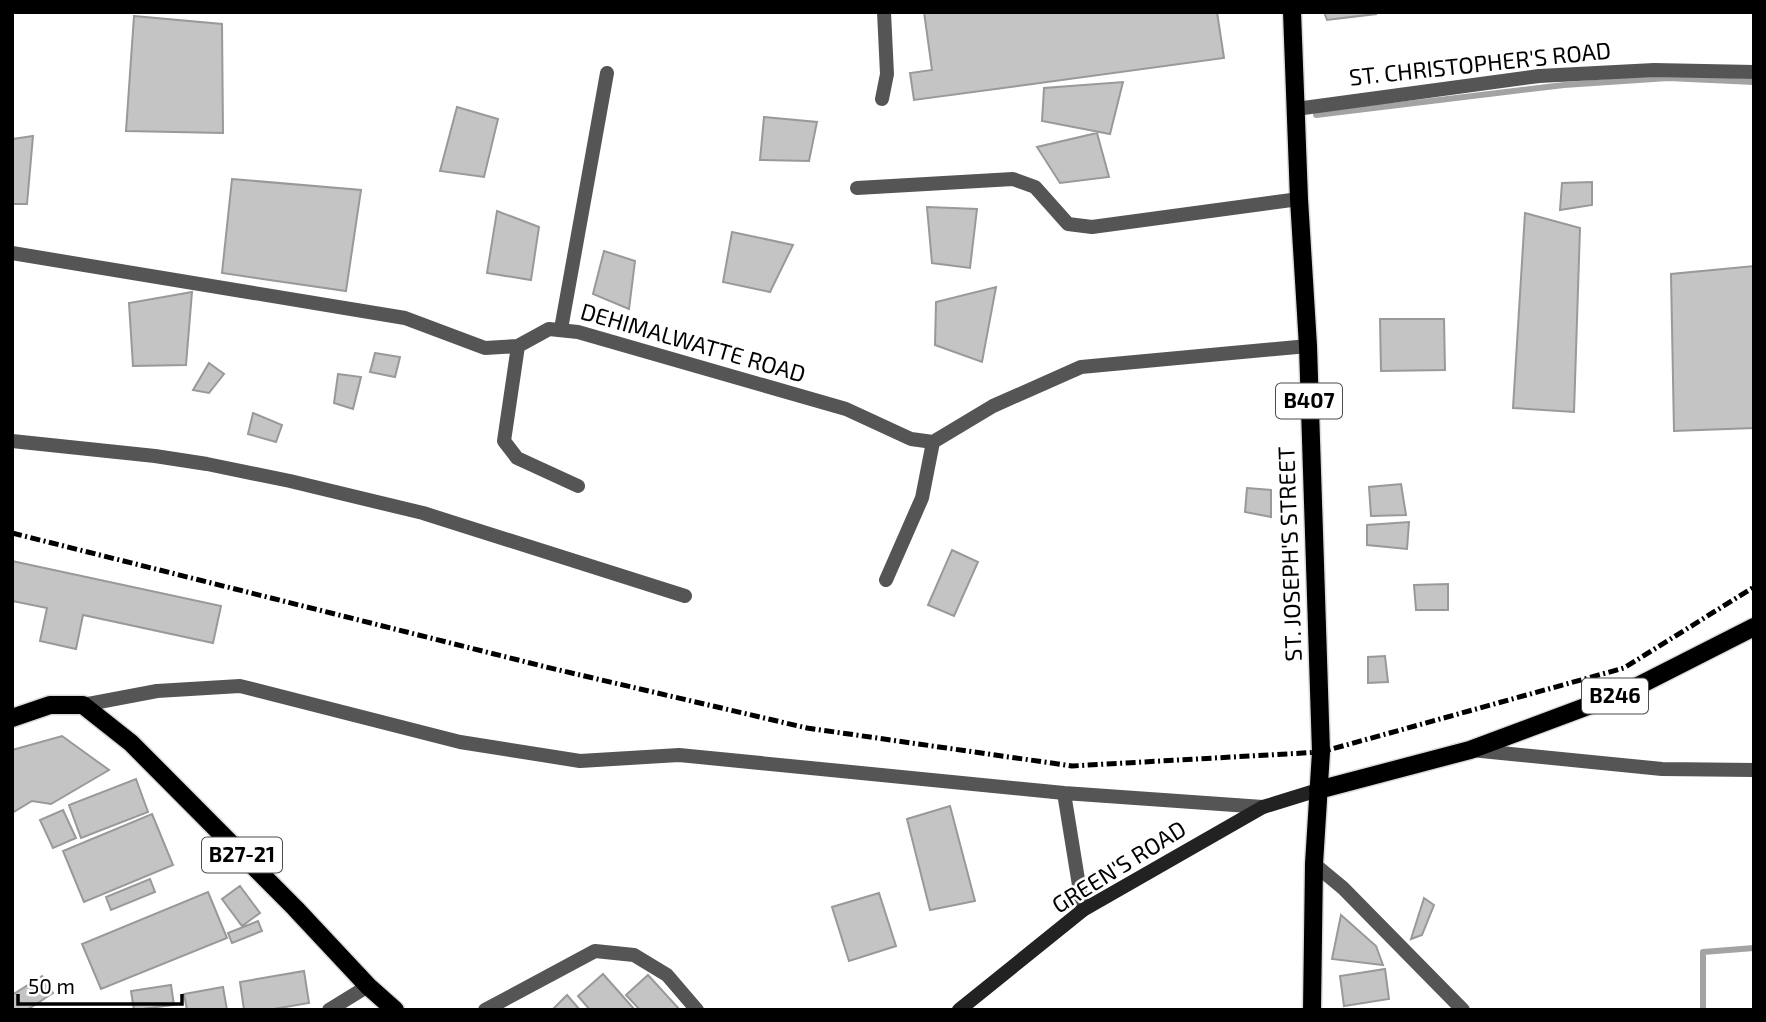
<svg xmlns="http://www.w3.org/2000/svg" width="1766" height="1022" viewBox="0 0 1766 1022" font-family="'Exo 2',sans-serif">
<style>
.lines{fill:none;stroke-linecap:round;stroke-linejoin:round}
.stream{stroke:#a3a3a3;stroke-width:6}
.building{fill:#c4c4c4;stroke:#999;stroke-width:2}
.primary-casing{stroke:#dbdbdb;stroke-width:21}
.street{stroke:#555;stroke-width:14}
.secondary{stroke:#222;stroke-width:14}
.primary{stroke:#000;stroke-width:18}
.rail{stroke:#000;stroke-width:5;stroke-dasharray:10 3.5 2 3.5;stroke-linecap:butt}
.labels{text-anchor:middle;stroke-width:5;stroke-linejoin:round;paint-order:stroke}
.shield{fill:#fff;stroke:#4c4c4c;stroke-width:2}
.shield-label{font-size:21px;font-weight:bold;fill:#000}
.street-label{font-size:23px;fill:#000;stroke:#fff}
</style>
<rect width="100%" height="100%" fill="#fff"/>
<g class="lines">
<path class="stream" d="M 1316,115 L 1564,85 L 1668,78 L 1754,82
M 1703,1010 L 1703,952 L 1754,948"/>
</g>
<path class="building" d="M 924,12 L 1217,12 L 1224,58 L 914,100 L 910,73 L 932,70 Z
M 1324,12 L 1376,12 L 1376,14 L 1327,20 Z
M 134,16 L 222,24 L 223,133 L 126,131 Z
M 1123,82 L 1110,134 L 1042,121 L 1044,88 Z
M 457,107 L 498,119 L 484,177 L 440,171 Z
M 764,117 L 817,122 L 809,161 L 760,160 Z
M 1097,133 L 1109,177 L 1060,183 L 1037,147 Z
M 33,136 L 27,204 L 12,204 L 12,139 Z
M 232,179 L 361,190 L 346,291 L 222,273 Z
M 1592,182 L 1592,205 L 1560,210 L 1562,183 Z
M 927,207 L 977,209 L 970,268 L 932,263 Z
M 497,211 L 539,227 L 531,280 L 487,273 Z
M 1525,213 L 1580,228 L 1574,412 L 1513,408 Z
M 732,232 L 793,245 L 770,292 L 723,282 Z
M 604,251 L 635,261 L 629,309 L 593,294 Z
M 1754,266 L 1754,428 L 1674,431 L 1671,274 Z
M 996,287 L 982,362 L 935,345 L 936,302 Z
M 192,292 L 186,365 L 133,366 L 129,303 Z
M 1380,319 L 1444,319 L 1445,370 L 1381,371 Z
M 375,353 L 400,357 L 395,377 L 370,372 Z
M 209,363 L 224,374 L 209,393 L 193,390 Z
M 338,374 L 361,377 L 353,409 L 334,403 Z
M 253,413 L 282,425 L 276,442 L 248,434 Z
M 1401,484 L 1406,515 L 1371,516 L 1369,487 Z
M 1247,488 L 1271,490 L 1271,517 L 1245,512 Z
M 1409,522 L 1407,549 L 1367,545 L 1367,525 Z
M 952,550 L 978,562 L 954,616 L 928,605 Z
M 12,561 L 221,606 L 213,643 L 83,615 L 76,649 L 40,641 L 47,608 L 12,601 Z
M 1448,584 L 1448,610 L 1416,610 L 1414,585 Z
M 1385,656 L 1388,682 L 1368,683 L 1368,657 Z
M 62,736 L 109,770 L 51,804 L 32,801 L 12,813 L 12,750 Z
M 136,779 L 148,812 L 81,838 L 69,805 Z
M 950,806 L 975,901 L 930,910 L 907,819 Z
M 63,810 L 76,838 L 53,848 L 40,820 Z
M 152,814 L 173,865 L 84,902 L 63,851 Z
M 150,879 L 155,892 L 111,910 L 106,897 Z
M 240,886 L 260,913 L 242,926 L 222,899 Z
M 208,892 L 227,938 L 101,989 L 82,944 Z
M 879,893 L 896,946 L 849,961 L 832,907 Z
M 1424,898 L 1434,905 L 1422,935 L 1411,939 Z
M 1341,915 L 1376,946 L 1383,965 L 1332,959 Z
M 258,921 L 262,931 L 232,943 L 228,933 Z
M 1385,969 L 1389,999 L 1344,1006 L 1340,976 Z
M 304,971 L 309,1003 L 268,1010 L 244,1010 L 240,982 Z
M 603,974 L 635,1010 L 590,1010 L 578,996 Z
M 648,975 L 680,1010 L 640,1010 L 626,995 Z
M 42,976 L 53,993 L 27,1010 L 12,1010 L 12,995 Z
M 171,985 L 174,1005 L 134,1010 L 131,991 Z
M 223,987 L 227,1010 L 187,1010 L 184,994 Z
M 567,995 L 580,1010 L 552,1010 Z"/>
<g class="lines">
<defs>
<path id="primary" d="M 1292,12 L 1299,199 L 1308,346 L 1321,752 L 1314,864 L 1312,1010
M 12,718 L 50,705 L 83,705 L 131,743 L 295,908 L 368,986 L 395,1010
M 1318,790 L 1470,750 L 1628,691 L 1754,627"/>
</defs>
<use href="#primary" class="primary-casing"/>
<path class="street" d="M 882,99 L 887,74 L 884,12
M 1296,109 L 1539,76 L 1654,70 L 1754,72
M 857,188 L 1013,179 L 1035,187 L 1068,224 L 1092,227 L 1299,199
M 12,253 L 405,318 L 485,348 L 518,346 L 549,329 L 578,332 L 846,409 L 911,439 L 933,442 L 993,406 L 1081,367 L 1308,346
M 561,329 L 607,73
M 518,346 L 504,441 L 517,458 L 578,486
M 12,441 L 155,456 L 207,464 L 290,481 L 423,513 L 685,596
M 886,580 L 922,498 L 933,442
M 83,705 L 157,691 L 240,686 L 460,742 L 580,761 L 679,755 L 1064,793 L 1263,807
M 1471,750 L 1662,769 L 1754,770
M 1064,793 L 1083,910
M 1314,864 L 1343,888 L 1463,1010
M 329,1010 L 368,986
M 485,1010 L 595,951 L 634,955 L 667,975 L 697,1010"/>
<path class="secondary" d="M 959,1010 L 1083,910 L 1263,807 L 1318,790"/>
<use href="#primary" class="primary"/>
<path class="rail" d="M 12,533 L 546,667 L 807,728 L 1072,766 L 1321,752 L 1624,668 L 1754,587"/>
</g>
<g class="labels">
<g class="shield">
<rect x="1276" y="383.5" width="66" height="35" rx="5"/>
<rect x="1582" y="678.5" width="66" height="35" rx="5"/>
<rect x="202" y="837.5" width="80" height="35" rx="5"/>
</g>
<g class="shield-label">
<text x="1309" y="408">B407</text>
<text x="1615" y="703">B246</text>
<text x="242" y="862">B27-21</text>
</g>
<g class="street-label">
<text transform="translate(1480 64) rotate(-6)" y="8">ST. CHRISTOPHER'S ROAD</text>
<text transform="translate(693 343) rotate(16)" y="8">DEHIMALWATTE ROAD</text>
<text transform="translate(1290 554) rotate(-92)" y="8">ST. JOSEPH'S STREET</text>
<text transform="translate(1119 867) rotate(-32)" y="8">GREEN'S ROAD</text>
</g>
</g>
<rect width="1766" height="1022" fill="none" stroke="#000000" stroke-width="28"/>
<path d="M18 994v10h164v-10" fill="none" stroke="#000000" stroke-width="3.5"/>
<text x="28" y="994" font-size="21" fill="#000000" stroke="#ffffff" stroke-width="5" paint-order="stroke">50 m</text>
</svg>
